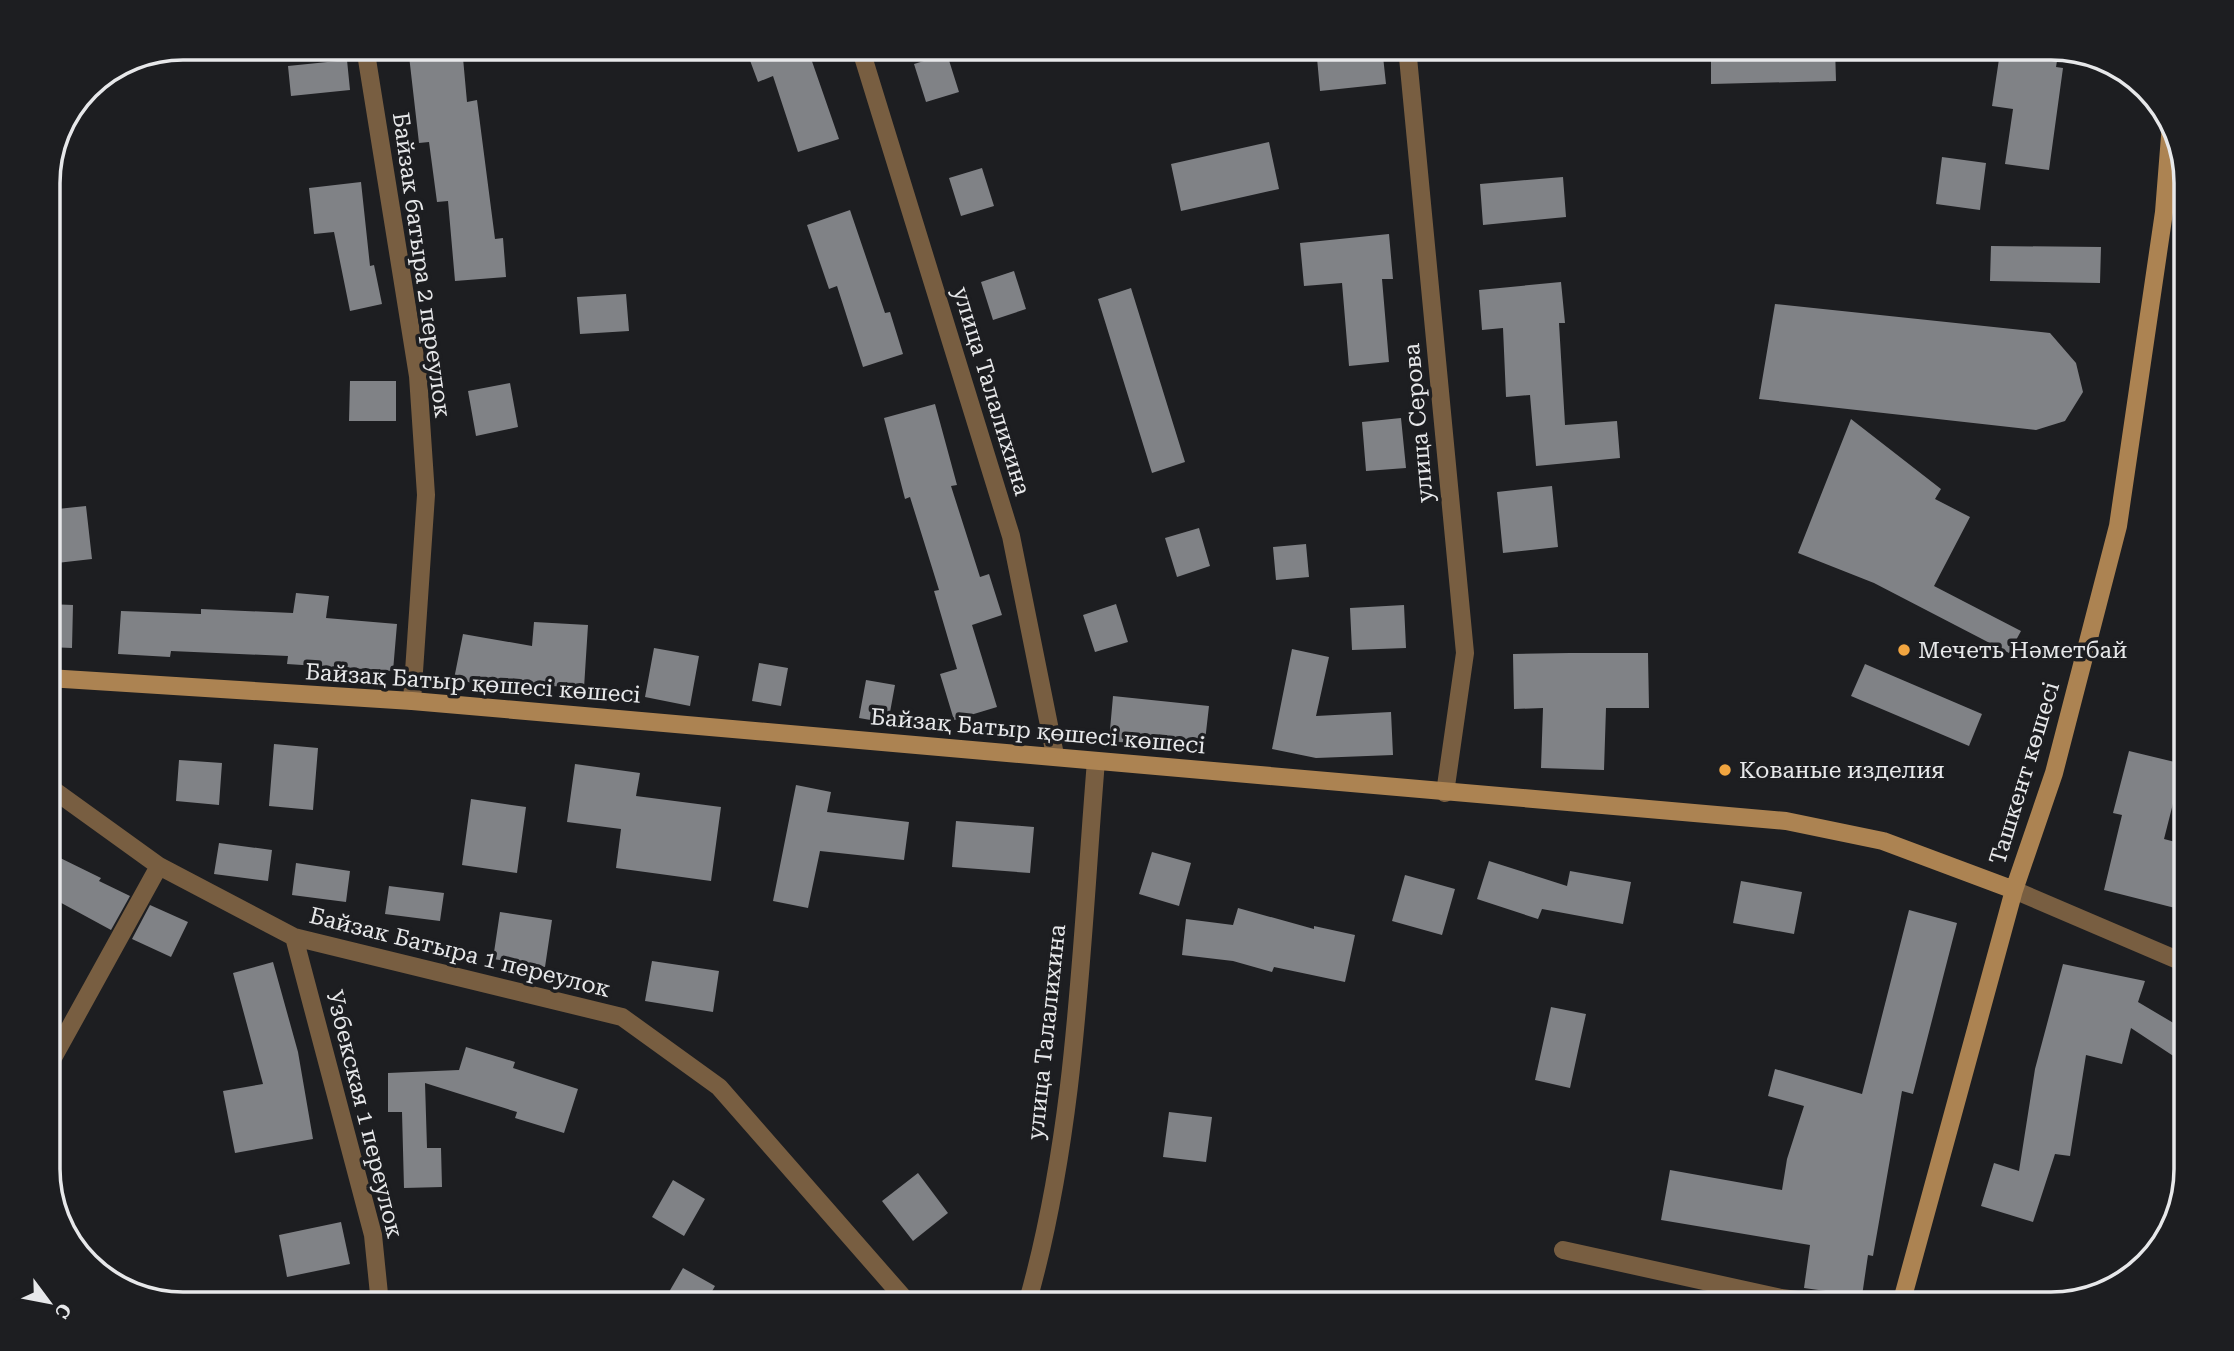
<svg xmlns="http://www.w3.org/2000/svg" width="2234" height="1351" viewBox="0 0 2234 1351" font-family="'Roboto Serif',serif">
<style>
.building{fill:#808286}
.lines{fill:none;stroke-linecap:round;stroke-linejoin:round}
.minor{stroke:#785e41;stroke-width:18}
.tertiary{stroke:#785e41;stroke-width:18}
.secondary{stroke:#ac8352;stroke-width:18}
.poi-dot{fill:#f1a540;stroke:#1d1e21;stroke-width:2.5}
.labels{text-anchor:middle;stroke-width:7;stroke-linejoin:round;paint-order:stroke}
.street-label{font-size:23px;fill:#e7e8ea;stroke:#1d1e21}
.poi-label{font-size:23px;fill:#e7e8ea;stroke:#1d1e21;text-anchor:start}
.rim{fill:none;stroke:#e7e8ea;stroke-width:3.5}
</style>
<rect width="100%" height="100%" fill="#1d1e21"/>
<path class="building" d="M 408,47 L 462,47 L 467,102 L 477,100 L 495,239 L 503,238 L 506,277 L 455,281 L 448,201 L 437,202 L 429,142 L 419,143 Z
M 745,47 L 807,47 L 839,139 L 798,152 L 773,76 L 758,82 Z
M 1316,47 L 1382,47 L 1386,84 L 1320,91 Z
M 1711,47 L 1835,47 L 1836,81 L 1711,84 Z
M 2014,47 L 2059,49 L 2056,67 L 2063,68 L 2049,170 L 2005,164 L 2013,109 L 1992,106 L 1999,59 L 2012,61 Z
M 947,54 L 959,92 L 926,102 L 914,64 Z
M 347,60 L 350,90 L 291,96 L 288,66 Z
M 1269,142 L 1279,189 L 1181,211 L 1171,164 Z
M 1942,157 L 1986,163 L 1980,210 L 1936,204 Z
M 982,168 L 994,206 L 961,216 L 949,178 Z
M 1563,177 L 1566,217 L 1483,225 L 1480,184 Z
M 361,182 L 370,266 L 374,265 L 382,304 L 350,311 L 334,232 L 314,234 L 309,188 Z
M 850,210 L 885,313 L 890,312 L 903,354 L 863,367 L 837,286 L 829,289 L 807,225 Z
M 1389,234 L 1393,279 L 1382,279 L 1389,362 L 1349,366 L 1342,283 L 1304,286 L 1300,243 Z
M 1991,246 L 2101,247 L 2100,283 L 1990,281 Z
M 1014,271 L 1026,309 L 993,320 L 981,282 Z
M 1561,282 L 1565,323 L 1559,323 L 1565,425 L 1617,421 L 1620,458 L 1536,466 L 1530,395 L 1506,397 L 1503,328 L 1482,330 L 1479,290 Z
M 1131,288 L 1185,462 L 1152,473 L 1098,299 Z
M 626,294 L 629,331 L 580,334 L 577,297 Z
M 1775,304 L 2050,333 L 2076,363 L 2083,392 L 2065,421 L 2036,430 L 1759,399 Z
M 350,381 L 396,381 L 396,421 L 349,421 Z
M 510,383 L 518,427 L 476,436 L 468,391 Z
M 935,404 L 957,485 L 951,486 L 980,577 L 989,574 L 1002,615 L 972,625 L 997,707 L 954,720 L 940,674 L 957,669 L 934,591 L 939,590 L 910,497 L 905,499 L 884,418 Z
M 1401,418 L 1406,468 L 1366,471 L 1362,422 Z
M 1851,419 L 1941,489 L 1935,499 L 1970,517 L 1934,586 L 2021,631 L 2009,653 L 1874,583 L 1798,553 Z
M 1552,486 L 1558,547 L 1503,553 L 1497,492 Z
M 86,506 L 92,559 L 48,564 L 48,510 Z
M 1199,528 L 1210,566 L 1177,577 L 1165,538 Z
M 1306,544 L 1309,577 L 1276,580 L 1273,547 Z
M 296,593 L 329,596 L 326,618 L 397,624 L 393,671 L 287,664 L 288,656 L 171,651 L 170,657 L 118,654 L 121,611 L 201,614 L 201,609 L 293,613 Z
M 48,604 L 73,605 L 72,648 L 48,647 Z
M 1116,604 L 1128,642 L 1095,652 L 1083,615 Z
M 1404,605 L 1406,648 L 1352,650 L 1350,608 Z
M 534,622 L 588,625 L 584,688 L 488,682 L 487,686 L 454,679 L 463,634 L 532,646 Z
M 654,648 L 699,656 L 690,706 L 645,697 Z
M 1292,649 L 1329,657 L 1316,716 L 1391,712 L 1393,755 L 1316,758 L 1272,749 Z
M 1570,653 L 1648,653 L 1649,708 L 1606,708 L 1604,770 L 1541,768 L 1543,708 L 1514,709 L 1513,654 Z
M 759,663 L 788,668 L 781,706 L 752,701 Z
M 1865,664 L 1982,714 L 1969,746 L 1851,696 Z
M 866,680 L 895,685 L 888,723 L 859,718 Z
M 1113,696 L 1209,706 L 1204,750 L 1109,741 Z
M 274,744 L 318,748 L 313,810 L 269,806 Z
M 2129,751 L 2183,764 L 2164,839 L 2187,845 L 2187,897 L 2183,910 L 2104,890 L 2122,815 L 2113,813 Z
M 179,760 L 222,763 L 219,805 L 176,801 Z
M 575,764 L 640,773 L 636,796 L 721,807 L 711,881 L 616,868 L 621,829 L 567,822 Z
M 796,785 L 831,792 L 827,812 L 909,822 L 904,860 L 820,851 L 808,908 L 773,901 Z
M 471,799 L 526,807 L 517,873 L 462,865 Z
M 956,821 L 1034,827 L 1030,873 L 952,867 Z
M 219,843 L 272,850 L 268,881 L 214,874 Z
M 48,852 L 101,878 L 99,881 L 130,896 L 111,930 L 54,899 L 57,893 L 48,888 Z
M 1152,852 L 1191,863 L 1179,906 L 1139,894 Z
M 1489,861 L 1567,886 L 1570,871 L 1631,882 L 1623,924 L 1542,909 L 1538,919 L 1477,899 Z
M 296,863 L 350,871 L 346,902 L 292,895 Z
M 1405,875 L 1455,889 L 1442,935 L 1392,921 Z
M 1741,881 L 1802,892 L 1794,934 L 1733,923 Z
M 389,886 L 444,893 L 440,921 L 385,914 Z
M 150,905 L 188,922 L 171,957 L 132,939 Z
M 1238,908 L 1314,929 L 1314,926 L 1355,935 L 1345,982 L 1274,967 L 1272,972 L 1233,961 L 1182,955 L 1186,919 L 1233,925 Z
M 1909,910 L 1957,923 L 1913,1094 L 1902,1091 L 1873,1256 L 1868,1255 L 1862,1296 L 1804,1288 L 1810,1245 L 1661,1220 L 1670,1170 L 1782,1190 L 1787,1159 L 1804,1106 L 1768,1096 L 1775,1069 L 1862,1094 Z
M 500,912 L 552,920 L 545,967 L 493,959 Z
M 652,961 L 719,971 L 713,1012 L 645,1001 Z
M 273,962 L 298,1052 L 313,1139 L 235,1153 L 223,1091 L 263,1084 L 233,973 Z
M 2063,964 L 2145,981 L 2138,1002 L 2187,1031 L 2187,1065 L 2131,1028 L 2122,1064 L 2086,1055 L 2070,1156 L 2055,1154 L 2033,1222 L 1981,1206 L 1994,1163 L 2019,1171 L 2035,1069 Z
M 1551,1007 L 1586,1014 L 1570,1088 L 1535,1080 Z
M 466,1047 L 515,1062 L 513,1068 L 578,1089 L 564,1133 L 515,1118 L 517,1112 L 425,1083 L 427,1148 L 441,1148 L 442,1187 L 404,1188 L 402,1112 L 388,1112 L 388,1073 L 459,1070 Z
M 1169,1112 L 1212,1117 L 1206,1162 L 1163,1157 Z
M 918,1173 L 948,1213 L 913,1241 L 882,1201 Z
M 673,1180 L 705,1199 L 684,1236 L 652,1217 Z
M 341,1222 L 350,1264 L 287,1277 L 279,1235 Z
M 683,1268 L 715,1286 L 705,1304 L 662,1304 Z"/>
<g class="lines">
<path class="minor" d="M 365,47 L 418,376 L 426,495 L 412,701
M 860,47 L 1011,536 L 1055,755
M 1407,47 L 1465,653 L 1445,793
M 48,786 L 159,866 L 294,937 L 622,1017 L 719,1087 L 909,1304
M 294,937 L 373,1235 L 380,1304
M 48,1067 L 159,866
M 1563,1250 L 1781,1298 L 1830,1304
M 1027,1304 C 1077,1129 1081,942 1096,761"/>
<path class="tertiary" d="M 2014,890 L 2187,964"/>
<path class="secondary" d="M 48,678 L 412,701 L 1786,821 L 1883,841 L 2014,890
M 1901,1304 L 2014,890 L 2054,773 L 2118,526 L 2164,212 L 2171,124"/>
</g>
<g class="poi-dot">
<circle cx="1904" cy="650" r="7"/>
<circle cx="1725" cy="770" r="7"/>
</g>
<g class="labels">
<g class="street-label">
<text transform="translate(422 265) rotate(82)" y="8">Байзак батыра 2 переулок</text>
<text transform="translate(992 391) rotate(73)" y="8">улица Талалихина</text>
<text transform="translate(1418 423) rotate(-95)" y="8">улица Серова</text>
<text transform="translate(473 683) rotate(4)" y="8">Байзақ Батыр қөшесі көшесі</text>
<text transform="translate(1038 731) rotate(5)" y="8">Байзақ Батыр қөшесі көшесі</text>
<text transform="translate(2024 773) rotate(-73)" y="8">Ташкент көшесі</text>
<text transform="translate(460 952) rotate(14)" y="8">Байзак Батыра 1 переулок</text>
<text transform="translate(1046 1032) rotate(-84)" y="8">улица Талалихина</text>
<text transform="translate(365 1114) rotate(76)" y="8">Узбекская 1 переулок</text>
</g>
<g class="poi-label">
<text x="1918" y="658">Мечеть Нәметбай</text>
<text x="1739" y="778">Кованые изделия</text>
</g>
</g>
<path d="M0 0H2234V1351H0ZM183 60H2051A123 123 0 0 1 2174 183V1169A123 123 0 0 1 2051 1292H183A123 123 0 0 1 60 1169V183A123 123 0 0 1 183 60Z" fill="#1d1e21" fill-rule="evenodd"/>
<path class="rim" d="M183 60H2051A123 123 0 0 1 2174 183V1169A123 123 0 0 1 2051 1292H183A123 123 0 0 1 60 1169V183A123 123 0 0 1 183 60Z"/>
<g transform="translate(49 1302) rotate(122)" stroke="#1d1e21" stroke-width="5" paint-order="stroke">
<path d="M0-5L12 26L0 18L-12 26Z" fill="#e7e8ea"/>
<text y="-10" font-size="19" font-weight="bold" text-anchor="middle" fill="#e7e8ea">С</text>
</g>
</svg>
